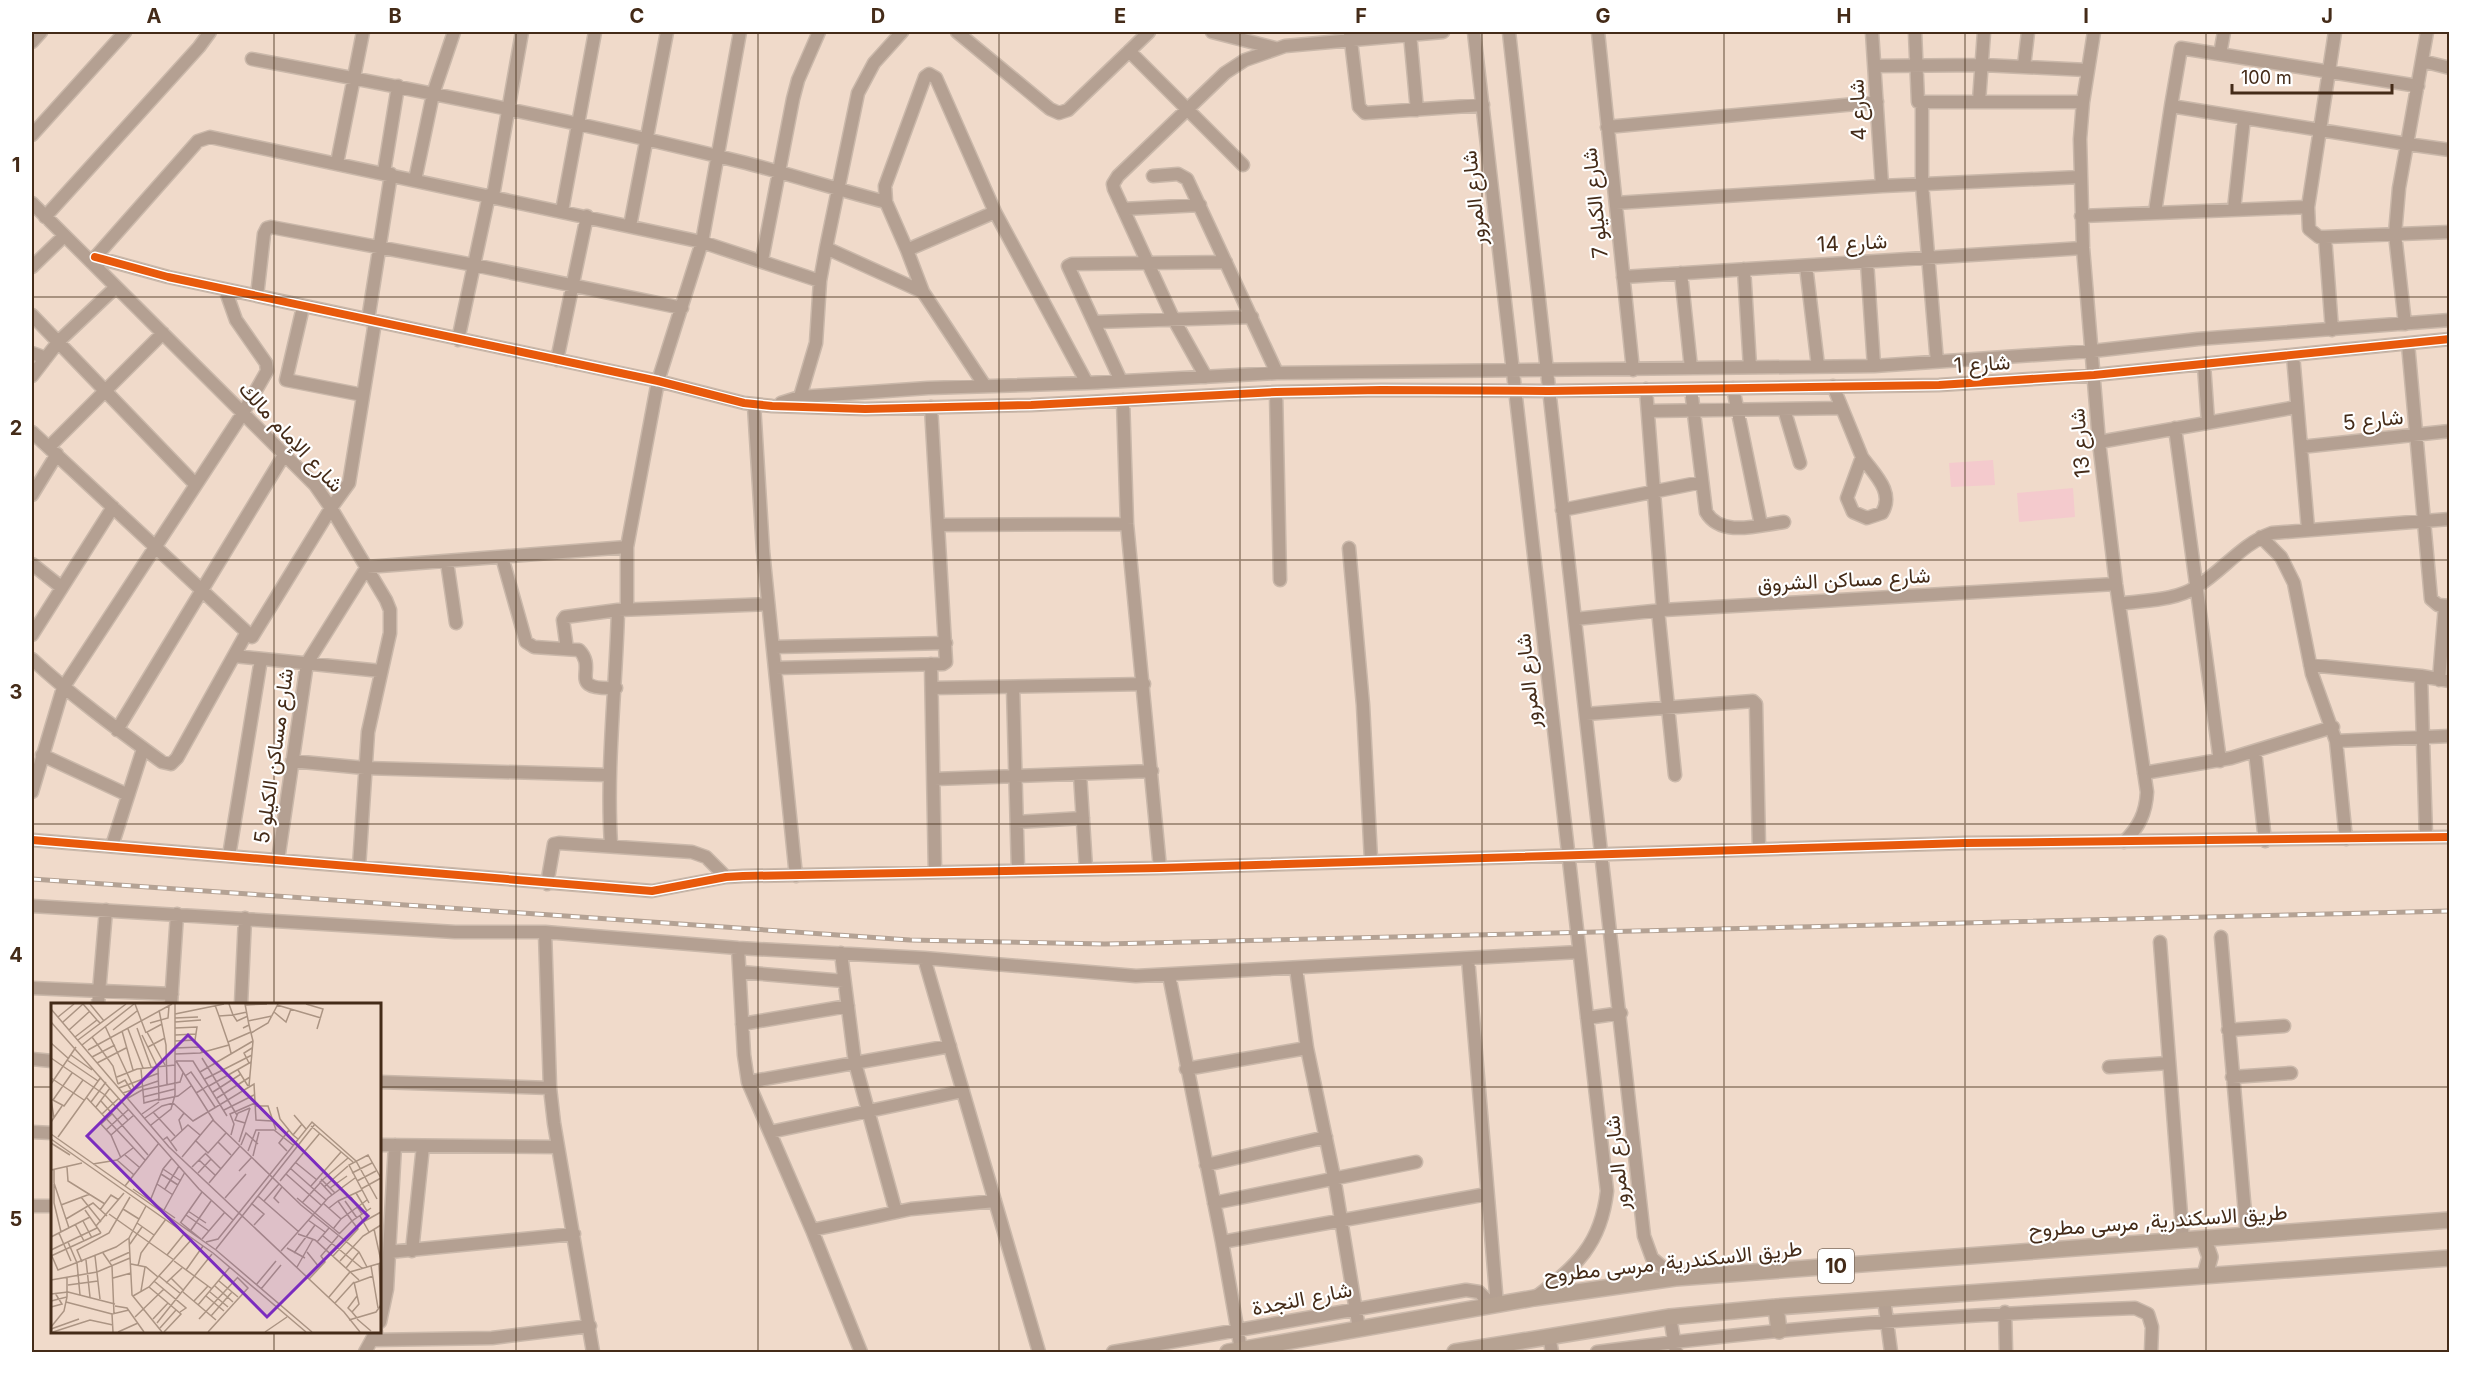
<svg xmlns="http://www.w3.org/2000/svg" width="2481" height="1384" viewBox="0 0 2481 1384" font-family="Inter,Vazirmatn,sans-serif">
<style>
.green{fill:#f4cacd}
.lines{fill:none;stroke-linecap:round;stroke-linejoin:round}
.minor-casing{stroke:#cab8aa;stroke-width:15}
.major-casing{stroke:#cab8aa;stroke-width:18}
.minor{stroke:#b4a092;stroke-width:12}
.major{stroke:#b6a292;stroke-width:15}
.rail-casing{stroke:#b4a294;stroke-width:5}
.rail{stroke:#fff;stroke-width:3;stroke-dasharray:9;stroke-linecap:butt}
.cycleway-casing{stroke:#fff;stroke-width:11}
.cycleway{stroke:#e8590c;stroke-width:8}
.grid{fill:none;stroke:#442b18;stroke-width:1.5;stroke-opacity:0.55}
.labels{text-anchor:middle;stroke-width:4.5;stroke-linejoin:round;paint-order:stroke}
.shield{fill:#fff;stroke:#7c6b5d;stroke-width:1.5}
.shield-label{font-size:20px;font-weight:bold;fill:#442b18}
.street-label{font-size:21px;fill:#442b18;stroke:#fff}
.inset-road{fill:none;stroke:#ab9483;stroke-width:1.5}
.view{fill:#7b2cbf;fill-opacity:0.15;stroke:#7b2cbf;stroke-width:3}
.inset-edge{fill:none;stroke:#442b18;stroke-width:3}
.neatline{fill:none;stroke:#442b18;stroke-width:2}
.grid-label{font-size:20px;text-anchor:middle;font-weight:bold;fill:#442b18}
</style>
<rect width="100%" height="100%" fill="#f0daca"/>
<path class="green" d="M 1993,460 L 1995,485 L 1951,487 L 1949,463 Z
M 2073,488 L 2075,517 L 2019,522 L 2017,493 Z"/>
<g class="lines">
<defs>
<path id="minor" d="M 902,32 L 874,63 L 858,93 L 826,248 L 923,292 L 985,386
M 957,32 L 1050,109 L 1059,113 L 1068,110 L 1149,32
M 1212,32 L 1275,48
M 1474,32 L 1607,1191 C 1601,1245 1576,1266 1536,1297
M 1509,32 C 1552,433 1602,834 1644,1236 L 1652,1258 L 1675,1278
M 1598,32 L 1633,370
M 1872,32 L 1882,186
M 1915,32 L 1918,102 L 2083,102
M 2094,32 L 2083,102 L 2080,139 L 2083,248 L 2099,442 L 2116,584 L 2147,792 C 2146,813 2139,827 2124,842
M 2335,32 L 2308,207 L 2309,229 L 2319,237 L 2325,237 L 2450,232
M 2427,32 L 2407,144 L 2450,150
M 1350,33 L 1359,107 L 1365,113 L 1483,105
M 1410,34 L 1417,110
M 32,42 L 41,32
M 1129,51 L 1243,165
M 2220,54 L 2224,32
M 252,59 C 417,90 582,122 746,163 C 792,175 839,190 886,202
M 2422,61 L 2450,68
M 1875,66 L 1983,65 L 2087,70
M 2024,66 L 2028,32
M 1979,101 L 1984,32
M 1922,102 L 1922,184 L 1937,362
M 2171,106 L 2181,48 L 2418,86
M 1607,127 L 1877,102
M 32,135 L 125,32
M 337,163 L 363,32
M 384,172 L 398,86
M 1153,176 L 1178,174 L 1187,179 L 1277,373
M 415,180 L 433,94 L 454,32
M 489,195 L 474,265 L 682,308
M 493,196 L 522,32
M 32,203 L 315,485 L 331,508 L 386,600 L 390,610 L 390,633 L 368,732 L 359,867
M 1616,203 L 1882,186 L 2080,177
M 1123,209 L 1200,205
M 2234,209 L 2244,118
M 562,211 L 595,32
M 995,212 L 907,250 L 886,202 L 885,186 L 925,77 L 929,74 L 936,78 L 995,212 L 1087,383
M 2155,212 L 2171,106 L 2407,144 L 2399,188 L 2395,234 L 2405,324
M 2081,216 L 2308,207
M 45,217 L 199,47 L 210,32
M 630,226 L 667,32
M 2325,237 L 2332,330
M 907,250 L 923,292
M 95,257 L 168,277 L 658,381 L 744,403 L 772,406 L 865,409 L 1031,405 L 1276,392 L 1381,390 L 1548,391 L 1939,385 L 2094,375 L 2450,339
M 762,260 L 793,99 L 798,80 L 819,32
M 91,262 L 198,141 L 210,137 L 702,242 L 820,281
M 1867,262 L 1874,366
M 1806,266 L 1818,366
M 32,267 L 64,236
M 1744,269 L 1750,367
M 1681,273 L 1691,368
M 1623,277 L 2083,248
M 257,296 L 264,234 L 267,228 L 271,227 L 474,265 L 458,340
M 303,307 L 286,380 L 363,395
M 32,315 L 195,484
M 368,320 L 391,174
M 1095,322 L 1252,317
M 2408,344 L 2431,599 L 2438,605 L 2450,606
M 32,353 L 46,358
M 2293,355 L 2308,529
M 557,360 L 587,216
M 2204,365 L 2208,422
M 32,376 L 59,341 L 116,287
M 1206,377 L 1173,318 L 1114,189 L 1113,184 L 1118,176 L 1225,73 L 1245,60 L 1285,46 L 1443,32
M 1121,381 L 1068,266 L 1072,264 L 1226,262
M 1833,386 L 1862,457
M 1733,388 L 1761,525
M 1646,389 L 1663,610
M 1691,389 L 1706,512 C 1721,538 1759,525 1784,522
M 1276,392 L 1280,580
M 800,397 L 816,343 L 820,281 L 826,248
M 1123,400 L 1127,524 L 1160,868
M 781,403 L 800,397 L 928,388 L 1087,383 L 1277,373 L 1874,366 L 2093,351 L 2198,339 L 2450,320
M 754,405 L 763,551 L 796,876
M 1784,409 L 1800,463
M 1648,411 L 1842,408
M 2175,428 L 2220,761
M 32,432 L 252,637 L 331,508 L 349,483 L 375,322
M 2099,442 L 2297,407
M 49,447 L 163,333
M 2301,447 L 2450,431
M 1862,457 C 1874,474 1895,492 1882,513 L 1867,518 L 1853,512 L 1847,498 Z
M 32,495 L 57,454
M 1562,510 L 1702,482
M 938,525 L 1127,524
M 2261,537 L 2281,557 L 2294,583 L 2312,674 L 2336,741 L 2346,839
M 627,547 L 627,609
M 1349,548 L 1363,705 L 1371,860
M 502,557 L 526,642 L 534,647 L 579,650 C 599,670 564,690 616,688
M 447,562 L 456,623
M 32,564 L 61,587
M 2119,604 C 2143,600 2175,601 2196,587 C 2223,571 2241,544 2272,533 L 2450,519
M 1658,610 L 1675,775
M 1575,619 L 1663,610 L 2116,584
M 32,635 L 113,507
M 774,647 L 946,643
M 567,649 L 563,620 L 565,617 L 618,610
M 234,656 L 381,671
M 32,659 C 73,697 117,729 162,762 L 171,764 L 177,758 L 246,634
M 931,664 L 935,872
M 2310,665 L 2421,676 L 2450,681
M 775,668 L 943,664 L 946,662 L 931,407
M 2421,676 L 2426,837
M 2439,680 L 2445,606
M 1013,687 L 1018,870
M 932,688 L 1144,684
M 1586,714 L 1753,701 L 1756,704 L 1759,849
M 117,730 L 284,455
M 2336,741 L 2450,736
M 2255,751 L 2265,841
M 42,755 L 128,795
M 292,761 L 365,768 L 608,775
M 2144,773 L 2231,758 L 2333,727
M 1080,774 L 1086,869
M 934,779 L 1152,771
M 32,792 L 63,688 L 243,413 L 267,371 L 266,363 L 236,320 L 225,289
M 1017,822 L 1083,818
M 32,840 L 652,891 L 726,877 L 743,876 L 1160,868 L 1965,843 L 2450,837
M 611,845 C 606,766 616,688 618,610 L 768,604
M 112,846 L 143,749
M 229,856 L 261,659
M 278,860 L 307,663 L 367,567 L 627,547 L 658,381 L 702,242 L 740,32
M 547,884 L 554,844 L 559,843 L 692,852 L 706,857 L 726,877
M 32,906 L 455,932 L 545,932 L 738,948 L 924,958 L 1136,976 L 1579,952
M 545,932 L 550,1088 L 554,1123 L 593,1352
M 2221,937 L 2247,1236
M 2160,942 L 2183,1241
M 738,948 L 744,1055 L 748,1082 L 812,1230 L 861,1352
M 841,953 L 855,1063 L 896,1212
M 924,958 L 1039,1352
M 1468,958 L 1497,1305
M 1296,968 L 1307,1048 L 1334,1177 L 1359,1329
M 740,972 L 844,981
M 1169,975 L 1222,1242 L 1241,1350
M 32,988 L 172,994
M 98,1004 L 106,910
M 171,1004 L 177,914
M 241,1004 L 245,918
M 1587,1018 L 1621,1013
M 742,1024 L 848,1006
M 2228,1030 L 2284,1026
M 32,1059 L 52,1061
M 2109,1067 L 2169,1063
M 1186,1069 L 1307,1048
M 2232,1077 L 2291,1073
M 380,1082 L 550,1088
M 748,1082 L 950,1046
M 32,1132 L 52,1133
M 770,1132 L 963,1091
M 380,1145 L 558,1147
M 1206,1165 L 1326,1137
M 1214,1203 L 1416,1162
M 32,1206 L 52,1206
M 812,1230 L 911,1209 L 995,1201
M 1222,1242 L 1487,1194
M 412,1251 L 423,1146
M 389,1252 L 574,1234
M 1884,1299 L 1891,1352
M 2005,1312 L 2006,1352
M 1670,1317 L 1676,1352
M 380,1322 L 387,1289 L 395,1145
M 1549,1336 L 1552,1352
M 373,1340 L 492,1338 L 590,1326
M 365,1352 L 376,1332
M 1113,1352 L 1466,1290 L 1479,1292 L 1492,1305
M 1597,1352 C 1775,1328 1955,1314 2135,1308 L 2148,1314 L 2152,1327 L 2151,1352"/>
<path id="major" d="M 2204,1240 L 2210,1257 L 2205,1275
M 1776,1307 L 1779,1331
M 1228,1352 L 1534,1298 L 1675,1278 L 2450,1220
M 1455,1352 L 1670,1317 L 1776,1307 L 2450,1258"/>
</defs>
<use href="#minor" class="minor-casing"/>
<use href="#major" class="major-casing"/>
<use href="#minor" class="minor"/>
<use href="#major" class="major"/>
<defs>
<path id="rail" d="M 32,879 L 910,940 L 1105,944 L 2450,911"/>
</defs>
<use href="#rail" class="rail-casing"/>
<use href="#rail" class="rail"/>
<defs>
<path id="cycleway" d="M 95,257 L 168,277 L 658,381 L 744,403 L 772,406 L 865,409 L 1031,405 L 1276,392 L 1381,390 L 1548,391 L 1939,385 L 2094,375 L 2450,339
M 32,840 L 652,891 L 726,877 L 743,876 L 1160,868 L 1965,843 L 2450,837"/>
</defs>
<use href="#cycleway" class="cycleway-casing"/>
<use href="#cycleway" class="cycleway"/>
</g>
<path class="grid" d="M 274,32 L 274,1004M 516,32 L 516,1352M 758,32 L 758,1352M 999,32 L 999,1352M 1240,32 L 1240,1352M 1482,32 L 1482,1352M 1724,32 L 1724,1352M 1965,32 L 1965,1352M 2206,32 L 2206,1352M 32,297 L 2450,297M 32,560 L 2450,560M 32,824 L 2450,824M 32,1087 L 52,1087M 380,1087 L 2450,1087M 274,1332 L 274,1352"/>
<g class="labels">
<rect class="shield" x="1818" y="1249" width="36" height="34" rx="4.5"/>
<g class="shield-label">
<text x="1836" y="1273">10</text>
</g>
<g class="street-label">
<text transform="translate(1858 110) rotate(-93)" y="7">شارع 4</text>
<text transform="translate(1474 198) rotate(-96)" y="7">شارع المرور</text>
<text transform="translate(1595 203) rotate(-96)" y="7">شارع الكيلو 7</text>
<text transform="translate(1852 243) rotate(-3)" y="7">شارع 14</text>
<text transform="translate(1982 364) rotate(-4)" y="7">شارع 1</text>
<text transform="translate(2373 420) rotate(-6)" y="7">شارع 5</text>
<text transform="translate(291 437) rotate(47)" y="7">شارع الإمام مالك</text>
<text transform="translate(2080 443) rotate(-95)" y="7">شارع 13</text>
<text transform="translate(1844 580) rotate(-3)" y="7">شارع مساكن الشروق</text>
<text transform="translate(1528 681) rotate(-96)" y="7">شارع المرور</text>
<text transform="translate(274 756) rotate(-82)" y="7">شارع مساكن الكيلو 5</text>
<text transform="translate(1617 1163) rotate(-96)" y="7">شارع المرور</text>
<text transform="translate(2158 1221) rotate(-4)" y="7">طريق الاسكندرية, مرسى مطروح</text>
<text transform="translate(1673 1262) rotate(-6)" y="7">طريق الاسكندرية, مرسى مطروح</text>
<text transform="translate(1302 1299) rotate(-11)" y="7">شارع النجدة</text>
</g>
</g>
<g transform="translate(51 1003)">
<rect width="330" height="330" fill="#f0daca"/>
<path class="inset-road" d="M 32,1 L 46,17M 39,1 L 53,18M 84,1 L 95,30M 255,1 L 272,6 L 266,26M 164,2 L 168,13 L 182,12 L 178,1M 195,2 L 216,1M 226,2 L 270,15M 0,6 L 118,144 L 293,309 L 309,329M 108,7 L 115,42 L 116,82M 196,9 L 182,12 L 186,18 L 197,13M 223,9 L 235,19 L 240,6M 124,11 L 173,1M 168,13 L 178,42M 7,14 L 23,1M 124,15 L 147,14M 197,18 L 221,13M 0,19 L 148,186 L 182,217M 12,19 L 32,1M 124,19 L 150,17M 99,20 L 117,15 L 118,3M 111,21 L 96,29 L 114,62M 54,23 L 83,85M 86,25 L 100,64M 192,25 L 198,22 L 194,1M 77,26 L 92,65M 18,27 L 39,8M 62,27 L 86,8M 71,28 L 82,67M 200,30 L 217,20 L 227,1M 91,32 L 106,63M 124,32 L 145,31M 24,34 L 46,17 L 49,20M 41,34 L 62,63 L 67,81M 27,37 L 75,1M 124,38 L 144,37 L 146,24 L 124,25M 177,39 L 200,29M 0,40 L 18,56M 31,42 L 83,1M 97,44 L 114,35M 124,45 L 149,44 L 151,49M 37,47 L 121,1M 124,51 L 149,50 L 178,42 L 180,50M 20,52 L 41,67M 41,54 L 64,42M 0,55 L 54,92 L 77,117M 151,55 L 186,112M 16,57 L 47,78M 125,58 L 163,118 L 250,202 L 308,249 L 316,264M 125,58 L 142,58 L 176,113M 46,60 L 75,45M 198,60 L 193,50 L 201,45M 107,63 L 108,97 L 127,93 L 140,83M 90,66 L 93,100 L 108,96M 187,67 L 197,83M 149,69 L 202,38M 134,73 L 140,69 L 152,86 L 145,90M 66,74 L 86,66 L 124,62M 0,75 L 33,97M 154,76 L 201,52M 0,81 L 25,44M 67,81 L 74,77 L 80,87M 158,82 L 152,86 L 164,104M 158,83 L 200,59M 198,83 L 202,38 L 198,22M 68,85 L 108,70M 162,89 L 190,71M 72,90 L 107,78M 35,94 L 94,157M 92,94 L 124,86M 77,95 L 91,87 L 129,79 L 132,70M 166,95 L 199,74M 0,96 L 13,103 L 32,77M 0,96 L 3,115M 2,97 L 21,70M 50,98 L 97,152M 40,99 L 55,79M 205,103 L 217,103 L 225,127M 45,104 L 59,85M 226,104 L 229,116 L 242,132M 173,107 L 203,92M 102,109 L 124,133M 51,111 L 68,95M 61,111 L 50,121 L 60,132 L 70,155M 91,111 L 108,99M 243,112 L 255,126M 94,115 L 111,103 L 122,100 L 142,118 L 203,81 L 205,117 L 221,118M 0,119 L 11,103M 194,120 L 184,117 L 187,110 L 199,105M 100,122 L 120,106 L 124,92 L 124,1M 260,123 L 302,159M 55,127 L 78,106M 131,127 L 128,117 L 133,110M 0,131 L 165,247 L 261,329M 60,132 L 83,112M 180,132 L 183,121 L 179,111 L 204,100M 7,134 L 50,74M 0,136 L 162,250 L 255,329M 247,136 L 242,132 L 251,121M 112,137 L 116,134 L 126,148M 144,137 L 157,150 L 175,130M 120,138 L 137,122 L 149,132M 167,139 L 180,152M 188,139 L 199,105M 0,140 L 19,152M 190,142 L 195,130 L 207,141M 197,148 L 205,127 L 223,127 L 242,142M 236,148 L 228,140 L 238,127M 154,150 L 170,166M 74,152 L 88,164M 202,153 L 208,129M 131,154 L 162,117M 66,157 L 83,172M 148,157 L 164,172M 244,159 L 266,177M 42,161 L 66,157 L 82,145M 16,164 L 17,178 L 54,201M 141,164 L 155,150M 239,165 L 275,197M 112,166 L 130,178M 0,167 L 31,160M 3,167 L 3,180 L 18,225M 188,168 L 201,154M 147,170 L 160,156M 301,170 L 321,160M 110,171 L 127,182M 235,171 L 270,202M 270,176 L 284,190M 229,178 L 269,130M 306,178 L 325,168M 158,180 L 189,143M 3,181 L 3,200 L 10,229M 106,181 L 122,192M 74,183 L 108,140M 260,183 L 290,149M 273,184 L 297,163M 279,185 L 296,173M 82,186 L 124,215M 114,186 L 128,163M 310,186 L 330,175M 305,190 L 316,208M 281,192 L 269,179 L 297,155M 207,193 L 248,229M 30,194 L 50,219M 300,194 L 311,211M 174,195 L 195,171M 246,195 L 289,231M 99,198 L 112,166 L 121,155M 213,198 L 228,181M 287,198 L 311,187M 294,198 L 306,215M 200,200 L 213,211 L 203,222M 228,200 L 223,195 L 231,184M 251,200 L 269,180M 272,200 L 290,216M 318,200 L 298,162 L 317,152 L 330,175M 10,202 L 39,191M 278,205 L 287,198 L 301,218 L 288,231M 72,206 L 88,216M 34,207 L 50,230M 49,207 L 60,192 L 68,197M 113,207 L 134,169M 137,208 L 155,220M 58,211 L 123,257M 135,212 L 158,228M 309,213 L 318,229M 15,216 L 42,200 L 56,213M 257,217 L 274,229M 32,218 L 41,235M 129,219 L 150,236M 130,219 L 151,189M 312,219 L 330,209M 86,220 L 103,232M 24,221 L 33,238M 45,223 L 73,190M 282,226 L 290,216 L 316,197M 323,226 L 330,258M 140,227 L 160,198M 8,230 L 20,258M 247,231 L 264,237 L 308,277M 272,233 L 312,266M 0,234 L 39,214M 78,235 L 81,292 L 111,329M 151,236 L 174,209M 17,239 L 26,260 L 29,292M 155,239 L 167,236 L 261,119 L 305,158 L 326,196M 266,239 L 278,225M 79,241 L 91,224M 236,245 L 254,255M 165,246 L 264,121M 0,247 L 46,225M 230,248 L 277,195 L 304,175M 256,249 L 268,264M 52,250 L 61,263 L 63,311M 243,250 L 264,222M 0,251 L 7,267 L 65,244 L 78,235 L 95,203M 116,252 L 133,231M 0,253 L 50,230M 44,253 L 49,296M 282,253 L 307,226 L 301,218 L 320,205M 35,257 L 39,294M 59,258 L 79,249M 123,258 L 161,286M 289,258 L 312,233 L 330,222M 31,259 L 26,247 L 58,230 L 79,194M 80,261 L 95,264 L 107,274M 328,261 L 330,299M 87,263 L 90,250 L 115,216M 320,263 L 327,305M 246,264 L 262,236M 295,265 L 308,249M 135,267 L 152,243M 108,273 L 130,291M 62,275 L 80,270M 120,275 L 133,288M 258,276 L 274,259 L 270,253 L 287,233M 0,277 L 46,269 L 79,255M 103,278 L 135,305 L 129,309M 168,278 L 187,294M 303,279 L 308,301 L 301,309 L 306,315M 115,280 L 131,265M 303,280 L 322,273M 17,282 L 47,278M 205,282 L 225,258M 164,283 L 182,299M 98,284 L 130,311 L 113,329M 210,286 L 230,262M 90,288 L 94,264M 132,289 L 165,317M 159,289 L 177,304M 0,291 L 17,289 L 64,301M 82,293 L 98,284 L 141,236M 155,293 L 173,308M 278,294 L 299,269 L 330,260M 0,298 L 16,294 L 16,274M 143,298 L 157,283M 15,299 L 61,311M 284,300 L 303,279M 147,302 L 179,264M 64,303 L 76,305 L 93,329M 0,304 L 11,301 L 4,290M 301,309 L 297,305 L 306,293M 160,313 L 181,289M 84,314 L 113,286M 102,316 L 117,300M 148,316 L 187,274M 306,316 L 320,328M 298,317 L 325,309 L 330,302M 106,320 L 161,251M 0,324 L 13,308 L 16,294M 109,325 L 125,307M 0,326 L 28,316M 2,329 L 39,317 L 62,322M 62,329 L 61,311 L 78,307M 67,329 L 87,320M 157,329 L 197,285 L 186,274M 214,329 L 236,314"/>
<path class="view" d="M 137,32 L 317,213 L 216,314 L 36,133 Z"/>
<rect width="330" height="330" class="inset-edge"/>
</g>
<rect width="2481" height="1384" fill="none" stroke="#ffffff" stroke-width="66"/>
<path d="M2232 84v9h160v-9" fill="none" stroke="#442b18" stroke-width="3"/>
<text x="2241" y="84" font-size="18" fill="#442b18" stroke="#ffffff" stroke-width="4.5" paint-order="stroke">100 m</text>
<rect x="33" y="33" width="2415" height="1318" class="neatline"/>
<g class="grid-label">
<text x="154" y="23">A</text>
<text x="395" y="23">B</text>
<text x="637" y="23">C</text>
<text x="878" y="23">D</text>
<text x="1120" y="23">E</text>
<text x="1361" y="23">F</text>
<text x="1603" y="23">G</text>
<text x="1844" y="23">H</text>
<text x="2086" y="23">I</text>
<text x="2327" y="23">J</text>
<text x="16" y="172">1</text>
<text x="16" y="435">2</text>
<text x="16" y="699">3</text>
<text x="16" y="962">4</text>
<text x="16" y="1226">5</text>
</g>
</svg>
